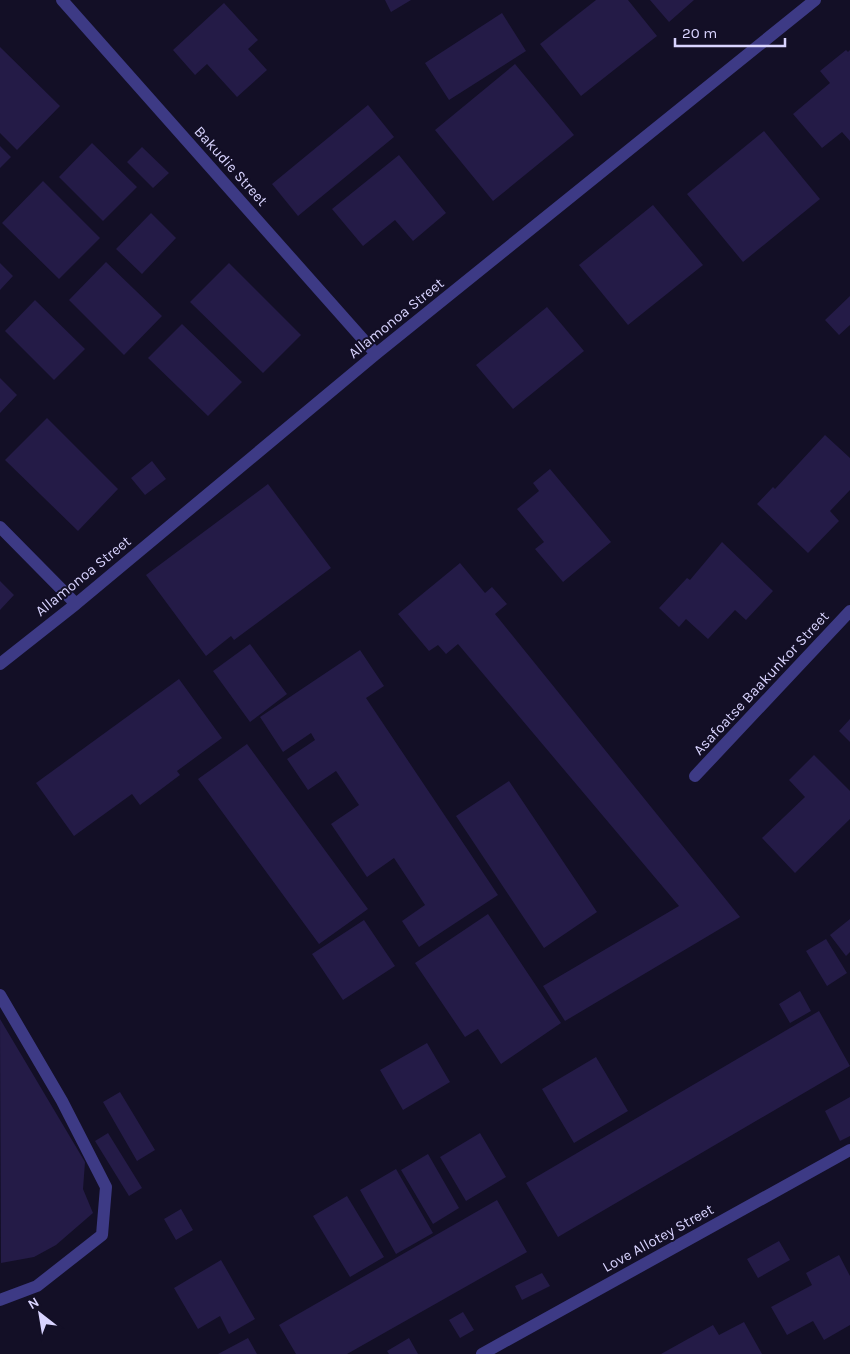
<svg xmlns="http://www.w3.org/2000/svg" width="850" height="1354" viewBox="0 0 850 1354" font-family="Karla,sans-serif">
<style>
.building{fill:#241b47}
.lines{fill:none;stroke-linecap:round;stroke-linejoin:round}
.minor{stroke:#3d3a85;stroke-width:12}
.labels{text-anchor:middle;stroke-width:4;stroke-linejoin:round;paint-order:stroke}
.street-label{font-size:15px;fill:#d9d4ff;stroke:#130f26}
</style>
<rect width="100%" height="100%" fill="#130f26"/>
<path class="building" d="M 385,0 L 411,0 L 391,12 Z
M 596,0 L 628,0 L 657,36 L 581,96 L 540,44 Z
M 650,0 L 694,0 L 669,22 Z
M 224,3 L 258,40 L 248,49 L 267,70 L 237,97 L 207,64 L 195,75 L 173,50 Z
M 502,13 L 526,51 L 449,100 L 425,63 Z
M 0,47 L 60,106 L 17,150 L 0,133 Z
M 846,50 L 848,52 L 850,50 L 850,141 L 842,132 L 822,148 L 793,114 L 830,83 L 820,71 Z
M 515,64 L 574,135 L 493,201 L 435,130 Z
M 368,105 L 394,137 L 298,216 L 272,184 Z
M 764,131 L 820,199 L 743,262 L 687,194 Z
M 92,143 L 137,187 L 103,221 L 59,177 Z
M 0,146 L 11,157 L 0,168 Z
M 142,147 L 169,173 L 153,188 L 127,162 Z
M 399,155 L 446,213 L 413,241 L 395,220 L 363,246 L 332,209 Z
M 43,181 L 100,238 L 59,279 L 2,223 Z
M 653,205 L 703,265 L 628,325 L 579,265 Z
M 151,213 L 176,238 L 142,274 L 116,249 Z
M 106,262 L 162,316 L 124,355 L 69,300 Z
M 0,263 L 13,276 L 0,290 Z
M 229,263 L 301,335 L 263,373 L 190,302 Z
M 850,296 L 850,325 L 839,335 L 825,320 Z
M 35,300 L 85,349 L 54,380 L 5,331 Z
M 547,307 L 584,351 L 513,409 L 476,365 Z
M 182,324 L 242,382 L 208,416 L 148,358 Z
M 0,378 L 17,395 L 0,413 Z
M 47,418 L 118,489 L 78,531 L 5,460 Z
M 825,435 L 850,458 L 850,490 L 830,511 L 839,521 L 808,553 L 757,504 L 773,487 L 775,489 Z
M 152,461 L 166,479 L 145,495 L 131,478 Z
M 550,469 L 611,542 L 563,582 L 535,549 L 544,542 L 517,509 L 539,491 L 533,483 Z
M 268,484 L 331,568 L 234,640 L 231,636 L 206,656 L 146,575 Z
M 722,542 L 773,591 L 746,620 L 735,610 L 708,639 L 686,619 L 679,627 L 659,608 L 687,578 L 690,580 Z
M 460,563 L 485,593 L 492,587 L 507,604 L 495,614 L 740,917 L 565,1021 L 543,986 L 679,906 L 458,644 L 446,654 L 438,645 L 429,651 L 398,614 Z
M 0,581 L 14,595 L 0,610 Z
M 250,644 L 287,694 L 250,722 L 213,671 Z
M 360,650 L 384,686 L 366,698 L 498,895 L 419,947 L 402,921 L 425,905 L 394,858 L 367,877 L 331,824 L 359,805 L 336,771 L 308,790 L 287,759 L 315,740 L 311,733 L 283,752 L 260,717 Z
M 179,679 L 222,738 L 177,771 L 180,775 L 140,805 L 132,794 L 74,836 L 36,783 Z
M 850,719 L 850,742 L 839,731 Z
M 247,744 L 368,909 L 319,944 L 198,779 Z
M 814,755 L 850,791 L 850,819 L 795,873 L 762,838 L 805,797 L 789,780 Z
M 509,781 L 597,912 L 544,948 L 456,816 Z
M 488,914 L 561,1023 L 501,1064 L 478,1029 L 465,1037 L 415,963 Z
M 850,919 L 850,952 L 846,956 L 830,935 Z
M 364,920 L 395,966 L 343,1000 L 312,954 Z
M 826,939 L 847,973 L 827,986 L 806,951 Z
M 800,991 L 811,1011 L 790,1023 L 779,1004 Z
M 819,1011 L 850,1066 L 558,1237 L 526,1183 Z
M 0,1019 L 85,1162 L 83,1189 L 93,1213 L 56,1245 L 34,1257 L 1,1263 Z
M 427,1043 L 450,1082 L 403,1110 L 380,1070 Z
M 596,1057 L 628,1111 L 574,1143 L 542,1089 Z
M 120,1092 L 155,1150 L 137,1161 L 103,1102 Z
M 850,1097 L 850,1136 L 840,1141 L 825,1111 Z
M 108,1133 L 142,1188 L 129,1196 L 95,1141 Z
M 480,1133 L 506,1177 L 466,1201 L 440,1157 Z
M 428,1154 L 459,1208 L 433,1224 L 401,1170 Z
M 396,1169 L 433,1233 L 396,1254 L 360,1190 Z
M 347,1196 L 384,1257 L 350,1277 L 313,1216 Z
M 497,1200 L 527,1252 L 347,1354 L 296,1354 L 279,1325 Z
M 181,1209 L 193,1230 L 176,1240 L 164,1219 Z
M 779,1241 L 790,1260 L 758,1278 L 747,1259 Z
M 839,1255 L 850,1276 L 850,1325 L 824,1340 L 813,1321 L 787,1335 L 771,1307 L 812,1285 L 806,1273 Z
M 221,1260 L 255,1319 L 229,1334 L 220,1316 L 198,1329 L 174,1288 Z
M 542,1273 L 550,1286 L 522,1300 L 515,1286 Z
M 463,1312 L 474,1330 L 460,1338 L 449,1320 Z
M 744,1322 L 762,1354 L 661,1354 L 713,1325 L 719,1335 Z
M 248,1338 L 257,1354 L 218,1354 Z
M 409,1338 L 418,1354 L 389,1354 L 387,1351 Z"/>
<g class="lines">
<path class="minor" d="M 62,0 L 376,354
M 0,527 L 76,604
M 0,664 L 76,604 L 376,354 L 815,0
M 695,776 L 850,611
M 0,995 L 62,1101 L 106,1187 L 102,1235 L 37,1286 L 0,1300
M 482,1354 L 850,1150"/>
</g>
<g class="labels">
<g class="street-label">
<text transform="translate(231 166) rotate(48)" y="5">Bakudie Street</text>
<text transform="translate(396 318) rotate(-39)" y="5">Allamonoa Street</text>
<text transform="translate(83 576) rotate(-39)" y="5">Allamonoa Street</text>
<text transform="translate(761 683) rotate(-47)" y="5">Asafoatse Baakunkor Street</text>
<text transform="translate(658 1238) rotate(-29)" y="5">Love Allotey Street</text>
</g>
</g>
<g transform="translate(40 1314) rotate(329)" stroke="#130f26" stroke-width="4" paint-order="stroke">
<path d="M0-4L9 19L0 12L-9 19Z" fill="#d9d4ff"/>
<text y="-8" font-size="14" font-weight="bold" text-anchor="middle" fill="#d9d4ff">N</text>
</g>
<path d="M675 38v8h110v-8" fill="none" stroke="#d9d4ff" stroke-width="2.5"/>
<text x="682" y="38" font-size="15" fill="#d9d4ff" stroke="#130f26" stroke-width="4" paint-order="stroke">20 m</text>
</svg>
